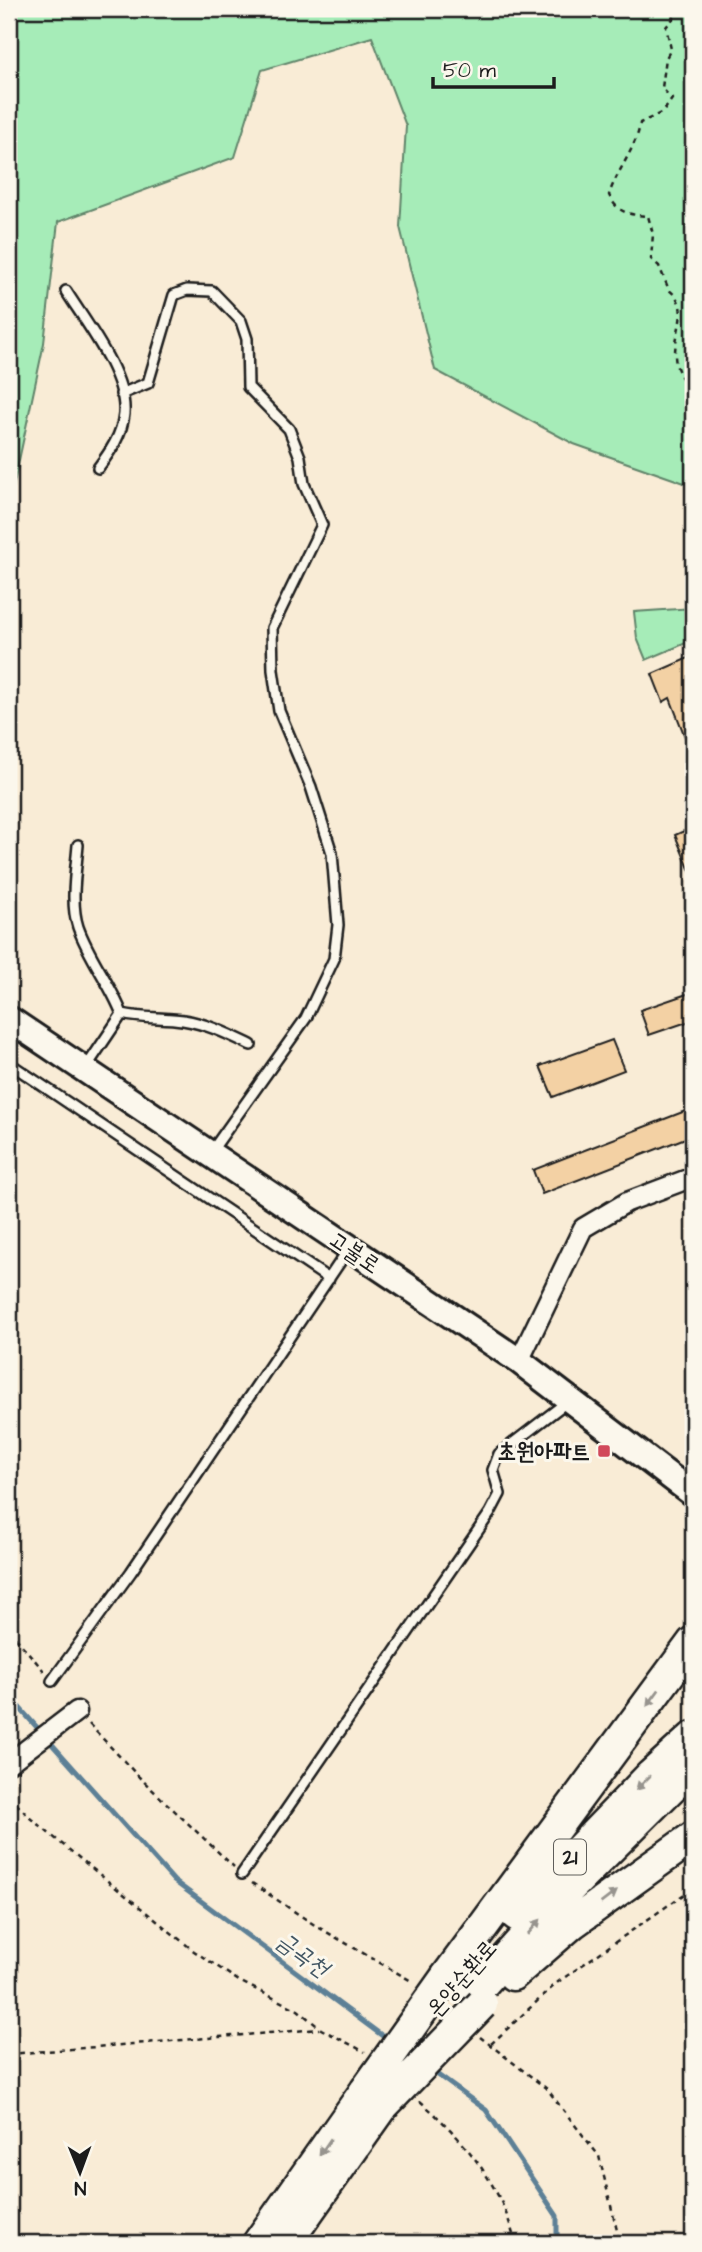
<svg xmlns="http://www.w3.org/2000/svg" width="702" height="2252" viewBox="0 0 702 2252" font-family="'Architects Daughter','Poor Story',sans-serif">
<style>
.green{fill:#a6ecb8;stroke:#61846a;stroke-width:2}
.lines{fill:none;stroke-linecap:round;stroke-linejoin:round}
.stream{stroke:#5d8096;stroke-width:5}
.building{fill:#f3d1a4;stroke:#1c1c1c;stroke-width:2}
.service-casing{stroke:#1c1c1c;stroke-width:14}
.minor-casing{stroke:#1c1c1c;stroke-width:23}
.secondary-casing{stroke:#1c1c1c;stroke-width:30}
.trunk-casing{stroke:#1c1c1c;stroke-width:35}
.path{stroke:#1c1c1c;stroke-width:2.5;stroke-dasharray:5 5;stroke-linecap:butt}
.service{stroke:#fbf7ec;stroke-width:9}
.minor{stroke:#fbf7ec;stroke-width:18}
.secondary{stroke:#fbf7ec;stroke-width:24}
.trunk{stroke:#fbf7ec;stroke-width:30}
.trunk-bridge-casing{stroke:#1c1c1c;stroke-width:35;stroke-linecap:butt}
.trunk-bridge{stroke:#fbf7ec;stroke-width:30}
.oneway{fill:#97948e}
.poi-dot{fill:#d1495b;stroke:#fbf7ec;stroke-width:2.5}
.labels{text-anchor:middle;stroke-width:6;stroke-linejoin:round;paint-order:stroke}
.shield{fill:#fbf7ec;stroke:#5f5e5a;stroke-width:2}
.shield-label{font-size:21px;font-weight:bold;fill:#1c1c1c}
.street-label{font-size:23px;fill:#1c1c1c;stroke:#fbf7ec}
.poi-label{font-size:23px;font-weight:bold;fill:#1c1c1c;stroke:#fbf7ec;text-anchor:end}
.water-label{font-size:24px;font-style:italic;fill:#425663;stroke:#fbf7ec}
</style>
<rect width="100%" height="100%" fill="#f9ecd6"/>
<filter id="ink" filterUnits="userSpaceOnUse"><feTurbulence type="fractalNoise" baseFrequency=".0143" numOctaves="2"/><feDisplacementMap in="SourceGraphic" scale="14" xChannelSelector="R" yChannelSelector="G"/><feConvolveMatrix kernelMatrix="1 2 1 2 8 2 1 2 1" color-interpolation-filters="sRGB"/></filter>
<g filter="url(#ink)">
<path class="green" d="M 9,9 L 693,9 L 693,486 L 574,444 L 435,370 L 400,227 L 406,126 L 372,37 L 262,70 L 235,157 L 58,222 L 44,343 L 9,507 Z
M 693,608 L 693,640 L 646,660 L 637,638 L 634,612 Z"/>
<g class="lines">
<path class="stream" d="M 9,1696 L 174,1881 L 388,2040
M 431,2070 L 486,2110 L 557,2216 L 557,2243"/>
</g>
<path class="building" d="M 693,656 L 693,755 L 692,755 L 670,698 L 663,702 L 652,674 Z
M 693,827 L 693,878 L 675,835 Z
M 693,992 L 693,1020 L 649,1035 L 640,1010 Z
M 612,1040 L 624,1070 L 553,1097 L 540,1066 Z
M 693,1108 L 693,1135 L 542,1194 L 533,1170 Z"/>
<g class="lines">
<defs>
<path id="service" d="M 66,291 C 86,323 127,375 124,414 C 122,435 110,452 98,468
M 121,394 L 148,383 L 174,295 L 187,290 L 212,291 L 241,321 L 247,339 L 248,387 L 289,429 L 300,457 L 304,484 L 322,525 L 272,628 L 273,670 L 279,711 L 311,787 L 332,853 L 338,925 L 334,959 L 306,1018 L 211,1152
M 78,845 C 76,870 70,903 78,927 C 89,958 110,983 122,1014 C 143,1019 162,1017 183,1020 C 208,1024 228,1034 251,1045
M 9,1063 L 329,1279
M 85,1069 L 122,1014
M 52,1681 L 131,1572 L 348,1250
M 242,1874 L 490,1513 L 500,1494 L 493,1470 L 499,1454 L 568,1401"/>
<path id="minor" d="M 519,1361 L 583,1228 L 627,1202 L 693,1177
M 9,1763 L 77,1711"/>
<path id="secondary" d="M 9,1019 L 519,1361 L 693,1494"/>
<path id="trunk" d="M 516,1915 L 651,1775 L 693,1737
M 513,1975 L 573,1923 L 693,1837
M 446,1977 L 693,1642
M 472,1996 L 553,1905 L 693,1766
M 258,2243 L 365,2091
M 286,2243 L 384,2105"/>
</defs>
<use href="#service" class="service-casing"/>
<use href="#minor" class="minor-casing"/>
<use href="#secondary" class="secondary-casing"/>
<use href="#trunk" class="trunk-casing"/>
<path class="path" d="M 681,9 L 666,27 L 671,49 L 666,58 L 662,88 L 672,99 L 663,112 L 640,123 C 638,145 616,172 609,195 C 617,213 630,215 648,216 L 653,234 L 651,259 L 659,266 L 669,290 C 702,315 650,353 693,390
M 9,1630 L 44,1671
M 89,1724 L 139,1777 L 234,1867
M 9,1796 L 30,1818 L 194,1951 L 239,1981 L 298,2010 L 321,2029 L 365,2052
M 252,1883 L 316,1926 L 413,1982
M 480,2037 L 547,2089 L 599,2156 L 620,2243
M 491,2044 L 558,1982 L 693,1888
M 9,2054 L 319,2029
M 420,2101 C 463,2138 503,2186 515,2243"/>
<use href="#service" class="service"/>
<use href="#minor" class="minor"/>
<use href="#secondary" class="secondary"/>
<use href="#trunk" class="trunk"/>
<defs>
<path id="trunk-bridge" d="M 365,2091 L 446,1977
M 384,2105 L 482,2004"/>
</defs>
<use href="#trunk-bridge" class="trunk-bridge-casing"/>
<use href="#trunk-bridge" class="trunk-bridge"/>
</g>
<defs><path id="oneway-solid" d="M-6-.8H1V-3.2L6.5 0L1 3.2V.8H-6Z" transform="scale(1.75)"/></defs>
<g class="oneway">
<use href="#oneway-solid" transform="translate(653 1698) rotate(126)"/>
<use href="#oneway-solid" transform="translate(643 1783) rotate(135)"/>
<use href="#oneway-solid" transform="translate(609 1897) rotate(-37)"/>
<use href="#oneway-solid" transform="translate(534 1927) rotate(-49)"/>
<use href="#oneway-solid" transform="translate(325 2147) rotate(125)"/>
</g>
</g>
<rect class="poi-dot" x="597" y="1444" width="14" height="14" rx="3.5"/>
<g class="labels">
<rect class="shield" x="554" y="1839.5" width="32" height="35" rx="5"/>
<g class="shield-label">
<text x="570" y="1864">21</text>
</g>
<g class="street-label">
<text transform="translate(355 1252) rotate(34)" y="8">고불로</text>
<text transform="translate(461 1978) rotate(-49)" y="8">온양순환로</text>
</g>
<g class="poi-label">
<text x="590" y="1459">초원아파트</text>
</g>
<g class="water-label">
<text transform="translate(303 1954) rotate(36)" y="8">금곡천</text>
</g>
</g>
<rect width="702" height="2252" fill="none" stroke="#fbf7ec" stroke-width="35"/>
<rect x="18" y="18" width="667" height="2217" fill="none" stroke="#1c1c1c" stroke-width="2.5" filter="url(#ink)"/>
<g transform="translate(80 2172) rotate(179)" stroke="#fbf7ec" stroke-width="5" paint-order="stroke">
<path d="M0-5L12 26L0 18L-12 26Z" fill="#1c1c1c"/>
<text y="-10" font-size="19" font-weight="bold" text-anchor="middle" fill="#1c1c1c">N</text>
</g>
<path d="M433 77v10h121v-10" fill="none" stroke="#1c1c1c" stroke-width="3.5"/>
<text x="443" y="77" font-size="21" fill="#1c1c1c" stroke="#fbf7ec" stroke-width="5" paint-order="stroke">50 m</text>
</svg>
